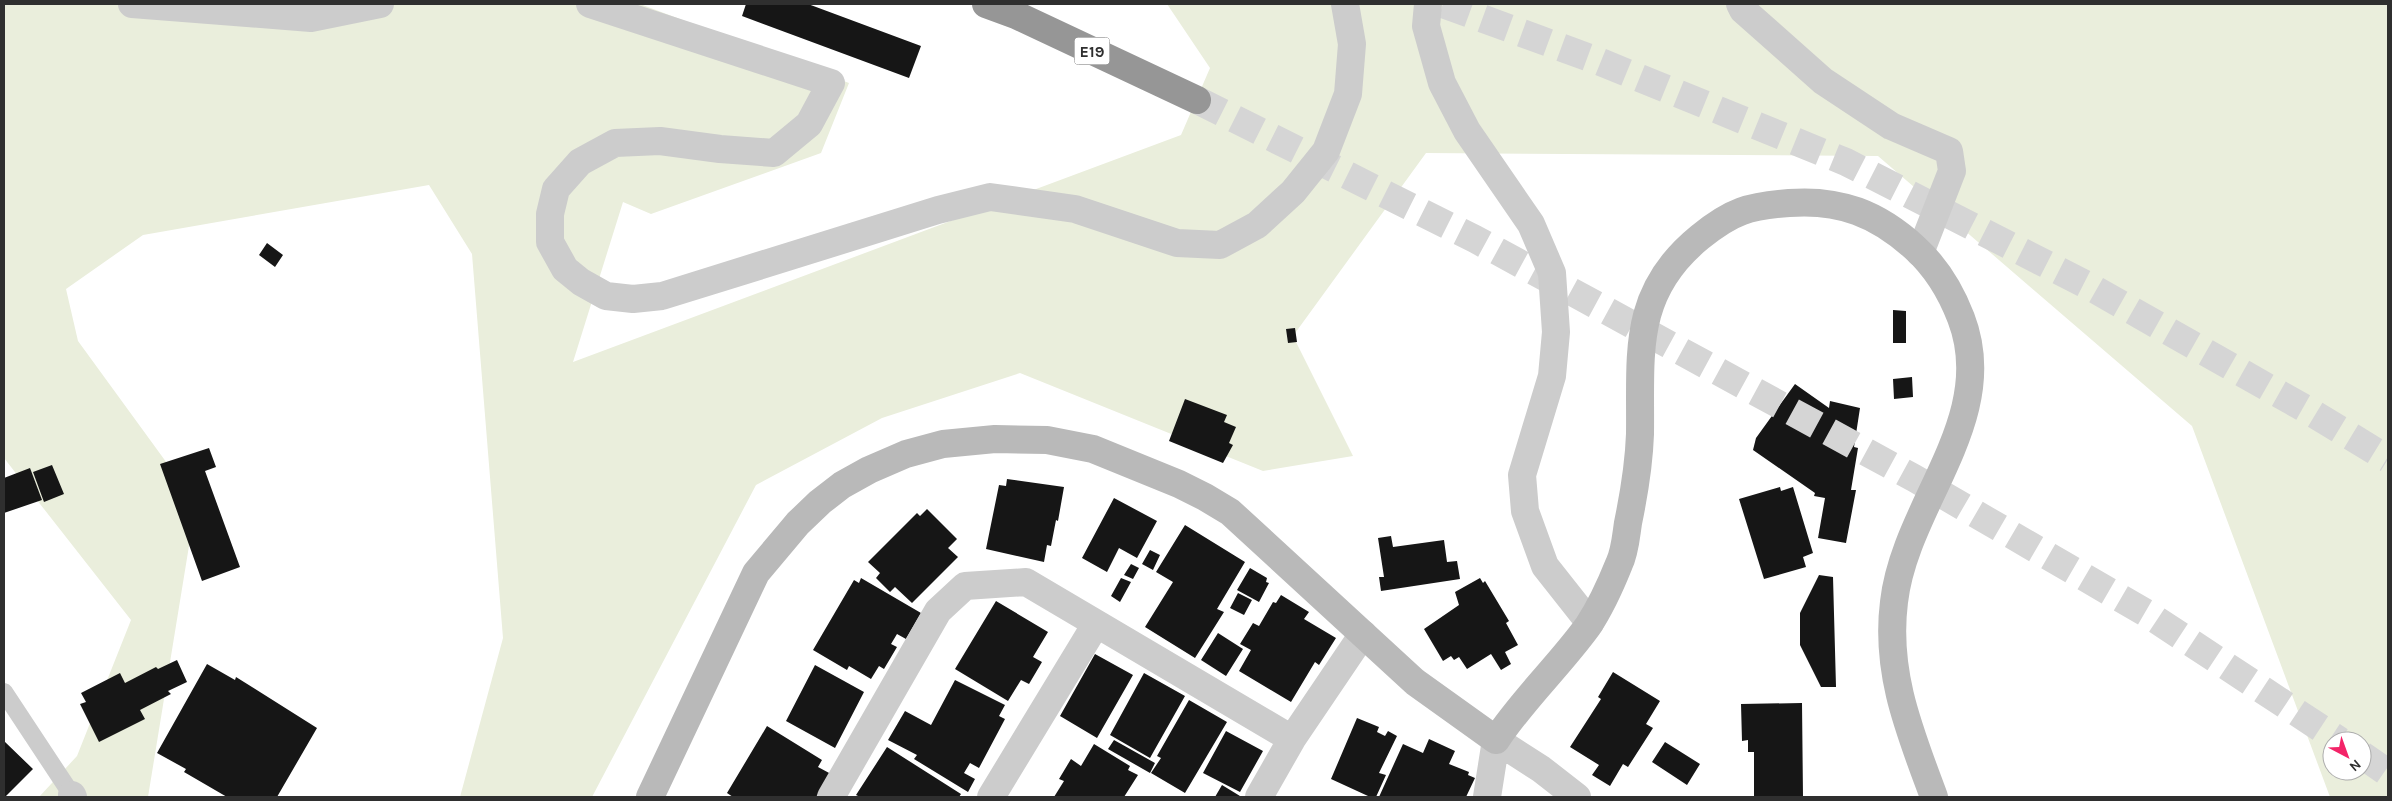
<svg xmlns="http://www.w3.org/2000/svg" width="2392" height="801" viewBox="0 0 2392 801" font-family="Karla,sans-serif">
<style>
.green{fill:#eaeedc;fill-rule:evenodd}
.building{fill:#161616}
.lines{fill:none;stroke-linecap:round;stroke-linejoin:round}
.highway-tunnel{stroke:#d5d5d5;stroke-width:28;stroke-dasharray:28 14;stroke-linecap:butt}
.lane{stroke:#ccc;stroke-width:18}
.street{stroke:#ccc;stroke-width:28}
.secondary{stroke:#b9b9b9;stroke-width:28}
.highway{stroke:#969696;stroke-width:28}
.labels{text-anchor:middle;stroke-width:5;stroke-linejoin:round;paint-order:stroke}
.shield{fill:#fff;stroke:#6d6d6d;stroke-width:1}
.shield-label{font-size:16px;font-weight:bold;fill:#2f2f2f}
</style>
<rect width="100%" height="100%" fill="#fff"/>
<path class="green" d="M 4,4 L 640,4 L 849,83 L 821,153 L 651,214 L 623,202 L 573,362 L 1181,135 L 1210,68 L 1167,4 L 2388,4 L 2388,797 L 2330,797 L 2192,426 L 1878,156 L 1426,153 L 1293,336 L 1353,456 L 1263,471 L 1020,373 L 882,418 L 756,485 L 592,797 L 460,797 L 503,638 L 472,254 L 429,185 L 143,235 L 66,289 L 78,341 L 196,503 L 148,797 L 39,797 L 77,756 L 131,620 L 4,458 ZM 2332,741 L 2362,741 L 2362,771 L 2332,771 Z"/>
<path class="building" d="M 746,4 L 808,4 L 921,46 L 909,78 L 742,16 Z
M 267,243 L 283,255 L 275,267 L 259,255 Z
M 1893,310 L 1906,311 L 1906,343 L 1893,343 Z
M 1295,328 L 1297,342 L 1288,343 L 1286,329 Z
M 1912,377 L 1913,397 L 1894,399 L 1893,379 Z
M 1795,384 L 1829,408 L 1830,401 L 1860,408 L 1854,447 L 1858,448 L 1851,490 L 1856,490 L 1846,543 L 1818,538 L 1825,498 L 1814,496 L 1815,493 L 1753,450 L 1756,438 Z
M 1185,399 L 1227,415 L 1224,422 L 1236,427 L 1229,443 L 1233,445 L 1223,463 L 1169,441 Z
M 209,448 L 216,467 L 205,471 L 240,567 L 202,581 L 160,464 Z
M 52,465 L 64,494 L 44,502 L 33,472 Z
M 30,468 L 42,500 L 4,513 L 4,478 Z
M 1007,479 L 1064,487 L 1058,521 L 1056,520 L 1051,546 L 1047,545 L 1044,562 L 986,549 L 999,485 L 1006,486 Z
M 1780,487 L 1781,491 L 1793,487 L 1813,553 L 1803,557 L 1806,567 L 1764,579 L 1739,499 Z
M 1114,498 L 1157,521 L 1137,558 L 1119,548 L 1107,572 L 1082,558 Z
M 927,509 L 957,539 L 948,548 L 958,557 L 912,603 L 895,587 L 890,592 L 876,578 L 880,573 L 868,562 L 917,513 L 920,516 Z
M 1185,525 L 1245,562 L 1217,609 L 1224,612 L 1195,658 L 1145,627 L 1173,582 L 1156,572 Z
M 1391,536 L 1393,547 L 1444,540 L 1447,562 L 1457,561 L 1460,579 L 1381,591 L 1379,577 L 1384,577 L 1378,538 Z
M 1150,550 L 1160,555 L 1153,570 L 1142,564 Z
M 1131,564 L 1139,568 L 1133,579 L 1124,575 Z
M 1250,568 L 1267,578 L 1266,582 L 1269,583 L 1259,602 L 1237,590 Z
M 1819,575 L 1833,577 L 1836,687 L 1821,687 L 1800,645 L 1800,613 Z
M 861,578 L 921,613 L 906,639 L 897,634 L 891,644 L 897,647 L 884,669 L 879,666 L 871,679 L 849,666 L 847,670 L 813,650 L 854,580 L 859,583 Z
M 1121,578 L 1131,582 L 1120,602 L 1111,596 Z
M 1480,578 L 1483,583 L 1485,581 L 1509,621 L 1506,623 L 1518,645 L 1505,652 L 1511,664 L 1501,670 L 1491,654 L 1467,669 L 1459,657 L 1454,660 L 1451,656 L 1443,661 L 1424,629 L 1459,605 L 1455,592 Z
M 1238,593 L 1252,600 L 1244,615 L 1230,608 Z
M 1281,595 L 1309,612 L 1304,619 L 1336,638 L 1319,665 L 1315,662 L 1291,702 L 1239,671 L 1251,650 L 1240,644 L 1253,623 L 1259,626 L 1273,602 L 1276,603 Z
M 996,601 L 1048,632 L 1033,657 L 1042,662 L 1029,684 L 1021,680 L 1008,701 L 955,669 Z
M 1218,633 L 1243,649 L 1226,676 L 1201,660 Z
M 1095,654 L 1133,675 L 1097,738 L 1060,716 Z
M 177,660 L 187,682 L 168,691 L 171,694 L 140,710 L 145,719 L 99,742 L 80,704 L 86,702 L 81,693 L 120,673 L 125,683 L 156,667 L 158,669 Z
M 207,664 L 235,680 L 236,677 L 317,728 L 277,797 L 227,797 L 184,772 L 186,769 L 157,753 Z
M 815,665 L 864,692 L 835,748 L 786,721 Z
M 1613,672 L 1660,701 L 1646,724 L 1653,728 L 1628,767 L 1623,764 L 1610,786 L 1592,775 L 1599,765 L 1570,747 L 1601,699 L 1598,697 Z
M 1144,673 L 1185,696 L 1150,758 L 1110,735 Z
M 955,680 L 1005,705 L 999,716 L 1005,719 L 979,768 L 970,763 L 964,773 L 975,779 L 968,792 L 914,759 L 917,755 L 888,740 L 905,711 L 931,725 Z
M 1189,700 L 1227,722 L 1185,793 L 1151,773 L 1161,758 L 1157,756 Z
M 1802,703 L 1803,797 L 1754,797 L 1754,752 L 1748,752 L 1748,740 L 1742,741 L 1741,704 Z
M 1357,718 L 1379,727 L 1377,732 L 1385,736 L 1388,731 L 1397,736 L 1379,773 L 1386,775 L 1376,797 L 1368,796 L 1331,779 Z
M 767,726 L 822,760 L 818,767 L 831,774 L 816,797 L 733,797 L 727,793 Z
M 1226,731 L 1263,751 L 1240,792 L 1203,773 Z
M 1429,739 L 1455,751 L 1449,764 L 1469,772 L 1468,775 L 1475,778 L 1466,797 L 1379,797 L 1403,744 L 1423,753 Z
M 1114,740 L 1155,763 L 1150,773 L 1108,749 Z
M 4,741 L 33,769 L 5,797 L 4,797 Z
M 1665,742 L 1700,764 L 1687,785 L 1652,762 Z
M 1094,744 L 1130,766 L 1128,770 L 1138,775 L 1124,797 L 1054,797 L 1064,781 L 1059,779 L 1071,759 L 1081,766 Z
M 887,747 L 961,794 L 959,797 L 860,797 L 856,795 Z
M 1222,785 L 1240,796 L 1239,797 L 1215,797 Z"/>
<g class="lines">
<path class="highway-tunnel" d="M 1443,4 L 1598,61 L 1846,162 L 2087,285 L 2304,408 L 2388,459
M 1197,100 L 1475,239 L 1914,478 L 2146,613 L 2340,741
M 2362,755 L 2388,773"/>
<path class="lane" d="M 4,692 L 72,795"/>
<path class="street" d="M 132,4 L 311,18 L 380,4
M 590,4 L 831,83 L 809,124 L 774,153 L 720,149 L 660,141 L 615,143 L 580,162 L 556,189 L 550,214 L 550,242 L 565,269 L 581,282 L 606,296 L 633,299 L 662,296 L 938,210 L 990,197 L 1075,209 L 1177,243 L 1220,245 L 1257,225 L 1293,192 L 1326,151 L 1348,94 L 1352,44 L 1345,4
M 1428,4 L 1426,26 L 1442,83 L 1467,131 L 1531,224 L 1552,273 L 1556,332 L 1552,376 L 1522,475 L 1525,511 L 1545,566 L 1590,623
M 1740,4 L 1743,10 L 1823,81 L 1891,126 L 1949,151 L 1952,171 L 1920,253
M 72,795 L 73,797
M 831,797 L 938,611 L 965,586 L 1026,582 L 1292,739
M 991,797 L 1096,624
M 1259,797 L 1292,739 L 1363,634
M 1487,797 L 1496,740 L 1541,769 L 1577,797"/>
<path class="secondary" d="M 650,797 L 756,573 L 798,523 L 820,502 L 842,485 L 869,470 L 906,454 L 943,444 L 995,439 L 1047,440 L 1093,449 L 1179,484 L 1205,497 L 1230,512 L 1415,682 L 1496,740 C 1523,699 1559,666 1588,626 C 1600,608 1611,584 1619,564 C 1625,552 1626,536 1628,523 C 1634,494 1639,463 1640,434 C 1641,354 1631,293 1700,237 C 1732,211 1749,206 1789,203 C 1840,199 1878,214 1915,248 C 1936,267 1951,292 1961,318 C 2000,419 1905,504 1894,602 C 1885,673 1910,732 1934,797"/>
<path class="highway" d="M 986,4 L 1016,15 L 1197,100"/>
</g>
<g class="labels">
<rect class="shield" x="1074.5" y="37.5" width="35" height="27" rx="4"/>
<g class="shield-label">
<text x="1092" y="57">E19</text>
</g>
</g>
<rect width="2392" height="801" fill="none" stroke="#2f2f2f" stroke-width="10"/>
<g transform="translate(2347 756) rotate(139)"><circle r="24" fill="#ffffff" stroke="#acacac"/>
<path d="M0-4L9 19L0 12L-9 19Z" fill="#f32468"/>
<text y="-8" font-size="14" font-weight="bold" text-anchor="middle" fill="#2f2f2f">N</text>
</g>
</svg>
